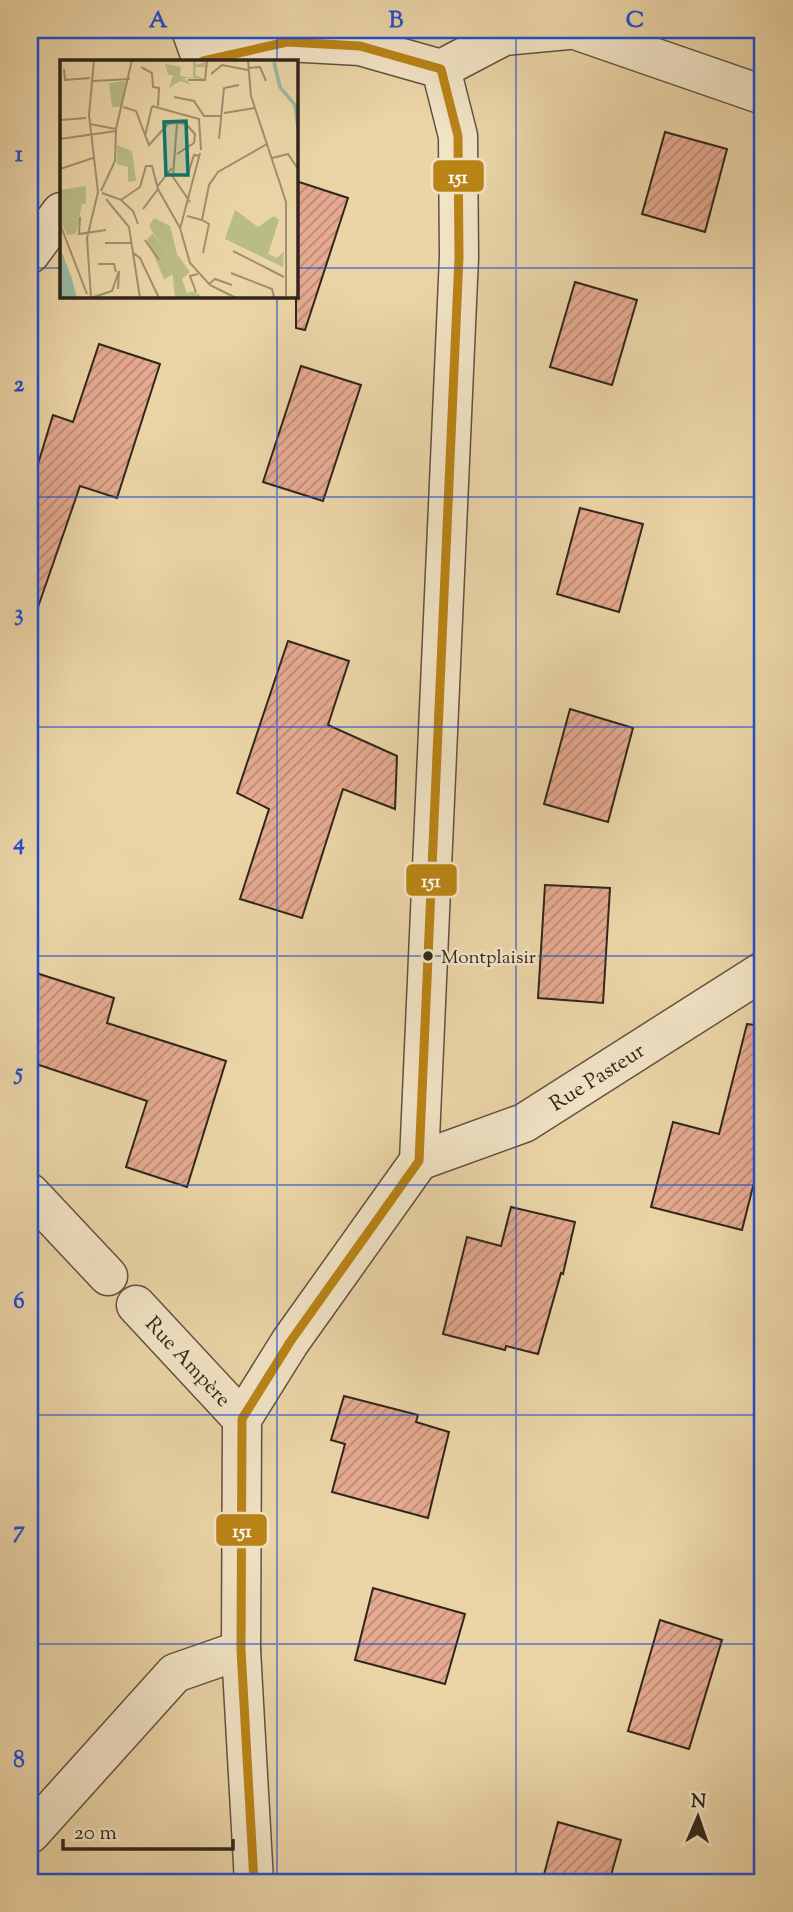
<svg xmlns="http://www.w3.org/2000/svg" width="793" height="1912" viewBox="0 0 793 1912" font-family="'Sorts Mill Goudy',serif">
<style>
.building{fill:url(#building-hatch);stroke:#30261d;stroke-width:2}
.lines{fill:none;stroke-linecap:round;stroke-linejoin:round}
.minor-casing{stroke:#5f5240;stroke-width:41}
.minor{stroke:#f2e4c6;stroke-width:38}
.bus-1-casing{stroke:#f2e4c6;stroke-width:14}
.bus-1{stroke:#ba8416;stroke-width:9}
.grid{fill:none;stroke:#1d4ed8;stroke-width:2;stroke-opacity:0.55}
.bus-dot{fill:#30261d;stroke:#f2e4c6;stroke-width:2.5}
.labels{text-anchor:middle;stroke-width:5;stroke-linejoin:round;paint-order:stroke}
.bus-label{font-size:19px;fill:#30261d;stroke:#f2e4c6;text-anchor:start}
.street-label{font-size:21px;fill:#30261d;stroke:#f2e4c6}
.inset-river{fill:none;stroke:#99b9a3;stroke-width:3.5}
.inset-road{fill:none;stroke:#a08f70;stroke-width:2}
.view{fill:#0f766e;fill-opacity:0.15;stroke:#0f766e;stroke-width:3.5}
.inset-edge{fill:none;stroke:#30261d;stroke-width:3.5}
.line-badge{stroke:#f2e4c6;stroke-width:2.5}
.badge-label{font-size:19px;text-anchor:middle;font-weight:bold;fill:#fff}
.neatline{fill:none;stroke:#1d4ed8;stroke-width:2.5}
.grid-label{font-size:23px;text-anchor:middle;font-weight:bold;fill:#1d4ed8}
</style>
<defs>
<pattern id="building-hatch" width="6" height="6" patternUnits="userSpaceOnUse" patternTransform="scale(1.75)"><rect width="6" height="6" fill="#e5aa90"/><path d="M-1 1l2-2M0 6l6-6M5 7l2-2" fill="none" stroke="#ba8a75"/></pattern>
</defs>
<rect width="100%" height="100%" fill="#ebd5a7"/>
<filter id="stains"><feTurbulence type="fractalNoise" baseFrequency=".00286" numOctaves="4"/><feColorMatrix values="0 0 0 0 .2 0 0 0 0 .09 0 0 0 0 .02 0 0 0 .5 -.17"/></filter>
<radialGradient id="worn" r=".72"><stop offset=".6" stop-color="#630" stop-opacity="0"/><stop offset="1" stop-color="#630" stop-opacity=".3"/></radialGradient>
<path class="building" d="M 665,132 L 727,149 L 705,232 L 642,214 Z
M 296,181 L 348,198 L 305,330 L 296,328 Z
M 575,282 L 637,300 L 612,385 L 550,367 Z
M 99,344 L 160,364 L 117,498 L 80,486 L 37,610 L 30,609 L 30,490 L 53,415 L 73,422 Z
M 301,366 L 361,385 L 323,501 L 263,482 Z
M 580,508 L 643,524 L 619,612 L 557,594 Z
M 288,641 L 349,661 L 328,725 L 397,756 L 395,809 L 343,789 L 302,918 L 240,899 L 269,809 L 237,793 Z
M 570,709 L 633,728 L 608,822 L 544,804 Z
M 545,885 L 610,888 L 603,1003 L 538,998 Z
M 30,971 L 114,998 L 107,1023 L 226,1061 L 187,1187 L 126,1167 L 147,1101 L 30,1062 Z
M 747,1024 L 763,1026 L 763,1147 L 742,1230 L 651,1207 L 673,1122 L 719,1134 Z
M 511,1207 L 575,1222 L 563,1274 L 561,1273 L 538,1354 L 506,1346 L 505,1350 L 443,1334 L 467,1237 L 501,1246 Z
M 344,1396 L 418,1415 L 416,1422 L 449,1432 L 428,1518 L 332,1492 L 345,1444 L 331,1440 Z
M 373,1588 L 465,1614 L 445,1684 L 355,1660 Z
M 660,1620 L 722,1640 L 689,1749 L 628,1731 Z
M 558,1822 L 621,1840 L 609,1882 L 542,1882 Z"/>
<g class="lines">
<defs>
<g id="minor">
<path d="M 191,30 L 202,61"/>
<path d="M 575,30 L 763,95"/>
<path d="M 203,61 L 287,42 L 360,46 L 441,69 L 458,136 L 459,257 L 419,1161 L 290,1342 L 242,1419 L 241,1650 L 254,1882"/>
<path d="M 441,69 L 504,36 L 568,30"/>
<path d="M 30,254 L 61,212"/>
<path id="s1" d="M 419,1161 L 524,1123 L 763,971"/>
<path d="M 30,1193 L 108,1276"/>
<path id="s2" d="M 136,1305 L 242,1419"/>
<path d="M 30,1834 L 175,1673 L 241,1650"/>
</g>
</defs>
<use href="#minor" class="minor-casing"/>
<use href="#minor" class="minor"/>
<defs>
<path id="bus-1" d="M 203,61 L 287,42 L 360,46 L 441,69 L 458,136 L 459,257 L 419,1161 L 290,1342 L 242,1419 L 241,1650 L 254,1882"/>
</defs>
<use href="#bus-1" class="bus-1-casing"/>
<use href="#bus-1" class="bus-1"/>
</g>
<path class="grid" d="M 277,30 L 277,61M 516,30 L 516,1882M 30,268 L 61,268M 296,268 L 763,268M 277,296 L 277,1882M 30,497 L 763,497M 30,727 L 763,727M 30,956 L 763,956M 30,1185 L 763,1185M 30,1415 L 763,1415M 30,1644 L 763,1644"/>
<circle class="bus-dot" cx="428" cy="956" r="6"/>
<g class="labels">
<g class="bus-label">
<text x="441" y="963">Montplaisir</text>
</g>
<g class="street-label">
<text dy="7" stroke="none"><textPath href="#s1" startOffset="198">Rue Pasteur</textPath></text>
<text dy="7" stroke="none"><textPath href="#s2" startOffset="77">Rue Ampère</textPath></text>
</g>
</g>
<g transform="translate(60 60)">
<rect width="238" height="238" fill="#ebd5a7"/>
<path d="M 133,0 L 137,5 L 145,2 L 145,7 L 136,7 L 135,15 L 145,19 L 124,18 L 131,25 L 120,21 L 109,28 L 113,15 L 108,15 L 105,4 L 121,7 L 120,16 L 133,18 ZM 26,126 L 26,144 L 22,144 L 16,174 L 7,175 L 0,160 L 0,130 ZM 175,150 L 198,167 L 214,156 L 219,160 L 208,194 L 217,198 L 224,191 L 223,207 L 165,179 Z" fill="#babc85"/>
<path d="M 57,85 L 72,91 L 76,121 L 68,122 L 68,107 L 57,104 ZM 94,158 L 110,166 L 117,194 L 130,212 L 122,219 L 127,233 L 134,231 L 144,238 L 115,238 L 111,199 L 89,166 Z" fill="#babc85"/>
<path d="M 93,173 L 111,199 L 114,214 L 104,219 L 87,179 Z" fill="#babc85"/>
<path d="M 66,21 L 61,47 L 52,47 L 49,23 Z" fill="#babc85"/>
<path d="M 0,187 L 12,219 L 17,238 L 0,238 Z" fill="#99b9a3"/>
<path class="inset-river" d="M 214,2 L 220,27 L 235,45 L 238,68"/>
<path class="inset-road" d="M 188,0 L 191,36 L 226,142 L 226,238M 81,7 L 92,13 L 93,27 L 99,28 L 98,46M 188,8 L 200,7 L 206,21M 4,9 L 5,20 L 30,18M 151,14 L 162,5 L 188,10M 128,20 L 145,20 L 147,0M 33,21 L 70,19M 114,37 L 134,41 L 144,56 L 161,56M 92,46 L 139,59 L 141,90M 63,47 L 76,51 L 89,85 L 108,64 L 117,63 L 113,117 L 130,142M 164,53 L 195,48M 0,60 L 26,58M 117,63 L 126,64 L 135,74 L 134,83 L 117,94M 30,64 L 56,69M 85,76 L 92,46M 0,79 L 56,71M 159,79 L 164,28 L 179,25M 212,98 L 228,94 L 238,109M 0,109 L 33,98M 128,114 L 134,95 L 140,96M 97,127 L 112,108M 41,131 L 55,101 L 56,69 L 72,0M 42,133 L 61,140 L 80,127 L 86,106 L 92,106 L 98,129 L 120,168 L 130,203 L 150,225 L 176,238M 46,139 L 69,167 L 80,238M 61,140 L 73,151 L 78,164M 83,149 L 98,129M 127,156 L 142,160 L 149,125 L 158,112 L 207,84M 20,157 L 19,174 L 46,170M 142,160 L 149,164 L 143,193M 0,164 L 27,234M 120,169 L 140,93M 85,180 L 99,200M 45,183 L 71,183M 173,191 L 224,217M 72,192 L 80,198 L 99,238M 38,204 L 54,204 L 56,212M 171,213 L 212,229 L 214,237M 149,224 L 155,219 L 172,225M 136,232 L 130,216 L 138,214M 31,238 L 52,231 L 59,211 L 58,229M 31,238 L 27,178 L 38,132 L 29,55 L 34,0"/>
<path class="view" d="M 126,61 L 128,115 L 106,115 L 104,62 Z"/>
<rect width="238" height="238" class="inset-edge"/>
</g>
<g class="line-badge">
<rect x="432" y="159" width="53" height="34" rx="7" fill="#ba8416"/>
<rect x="405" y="863" width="53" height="34" rx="7" fill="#ba8416"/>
<rect x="215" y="1513" width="53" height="34" rx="7" fill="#ba8416"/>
</g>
<g class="badge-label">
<text x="458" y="183">151</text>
<text x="431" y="887">151</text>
<text x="242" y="1537">151</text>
</g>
<rect width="793" height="1912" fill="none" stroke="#ebd5a7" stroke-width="77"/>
<g transform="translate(698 1817) rotate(2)" stroke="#f2e4c6" stroke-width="5" paint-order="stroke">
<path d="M0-5L12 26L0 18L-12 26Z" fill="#30261d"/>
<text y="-10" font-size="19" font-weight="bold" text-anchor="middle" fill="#30261d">N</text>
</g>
<path d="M63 1839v10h170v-10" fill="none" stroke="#30261d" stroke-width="3.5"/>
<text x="74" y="1839" font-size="21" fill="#30261d" stroke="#f2e4c6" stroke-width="5" paint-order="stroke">20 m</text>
<rect x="38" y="38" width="716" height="1836" class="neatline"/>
<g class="grid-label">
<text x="158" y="27">A</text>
<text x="396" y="27">B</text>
<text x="635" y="27">C</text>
<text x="19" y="161">1</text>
<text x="19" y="391">2</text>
<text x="19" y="620">3</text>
<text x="19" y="849">4</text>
<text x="19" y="1079">5</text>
<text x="19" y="1308">6</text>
<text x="19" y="1537">7</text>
<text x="19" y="1767">8</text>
</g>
<rect width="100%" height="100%" filter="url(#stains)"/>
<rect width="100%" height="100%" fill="url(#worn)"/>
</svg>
